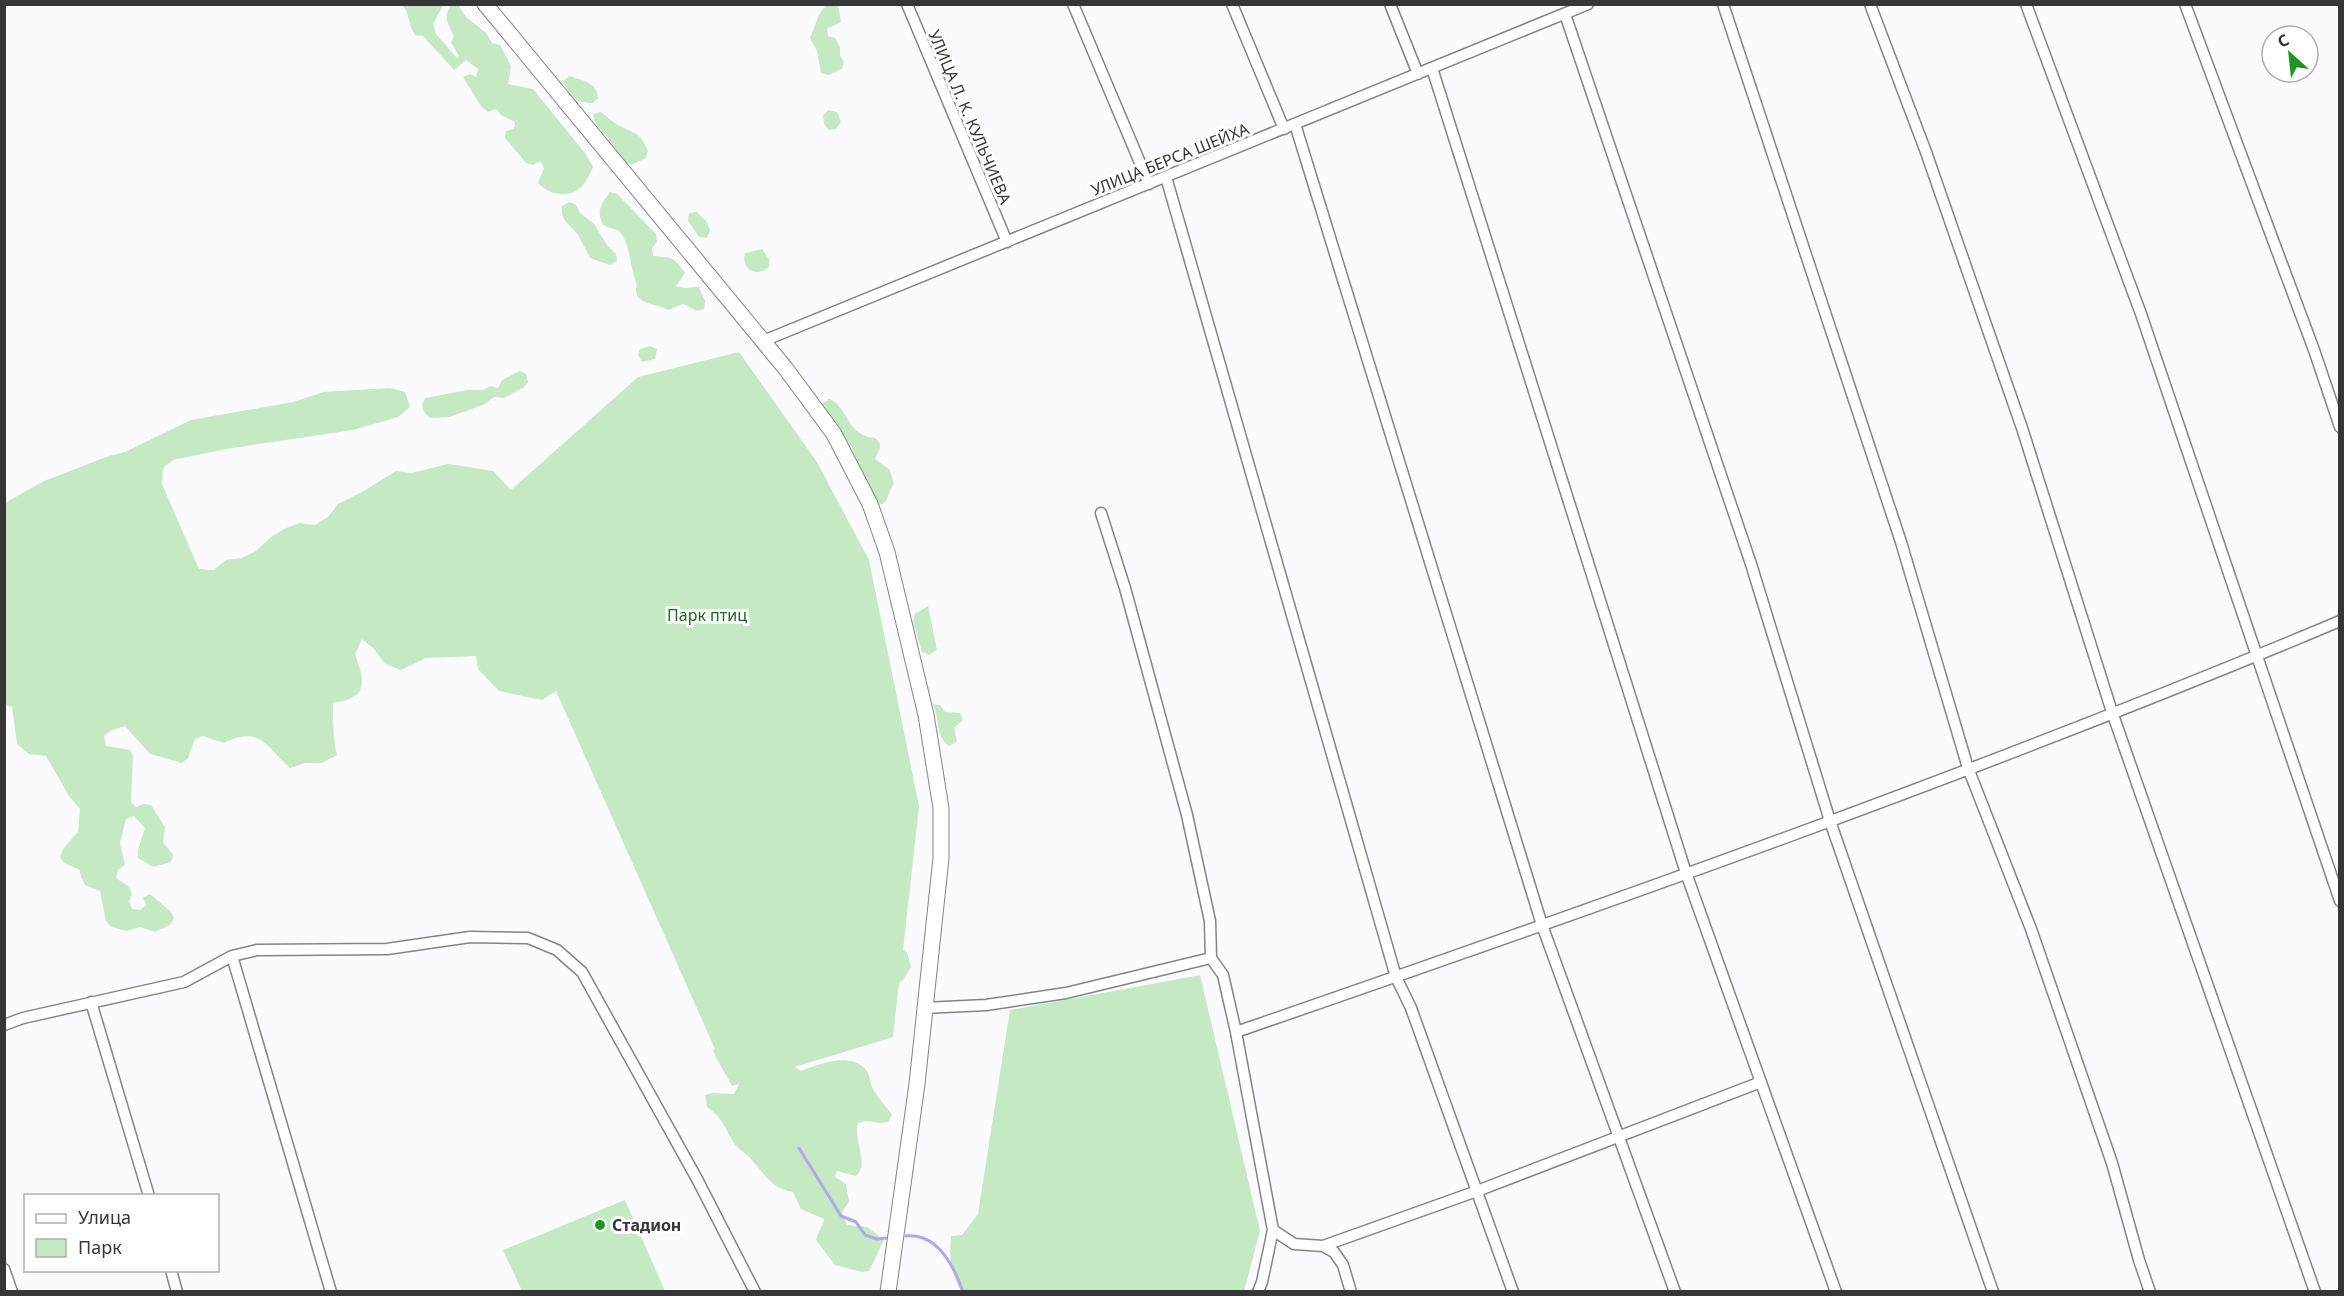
<svg xmlns="http://www.w3.org/2000/svg" width="2344" height="1296" viewBox="0 0 2344 1296" font-family="'Noto Sans',sans-serif">
<style>
.green{fill:#c5e9c2}
.lines{fill:none;stroke-linecap:round;stroke-linejoin:round}
.stream{stroke:#b1a8ea;stroke-width:3}
.street-casing{stroke:#848488;stroke-width:13}
.secondary-casing{stroke:#848488;stroke-width:17}
.street{stroke:#fff;stroke-width:10}
.secondary{stroke:#fff;stroke-width:15}
.poi-dot{fill:#1f9421;stroke:#fff;stroke-width:2}
.labels{text-anchor:middle;stroke-width:6;stroke-linejoin:round;paint-order:stroke}
.street-label{font-size:16px;fill:#363638;stroke:#fff}
.park-label{font-size:16px;fill:#216520;stroke:#fff}
.poi-label{font-size:16px;font-weight:bold;fill:#363638;stroke:#fff;text-anchor:start}
</style>
<rect width="100%" height="100%" fill="#fafaff"/>
<path class="green" d="M 402,5 L 443,5 L 433,24 L 436,34 L 457,58 L 459,56 L 451,43 L 454,36 C 449,25 443,19 450,6 L 458,5 L 466,17 L 486,33 L 492,43 L 500,45 L 511,66 L 508,84 L 533,89 L 585,153 L 593,167 C 590,174 586,183 580,188 C 569,199 547,194 538,183 L 544,168 L 540,161 L 533,165 L 526,163 L 505,138 L 506,131 L 514,129 L 515,122 L 501,115 L 496,109 L 488,112 L 481,106 L 463,77 L 470,74 L 476,77 L 478,69 L 466,60 L 454,70 L 423,36 L 415,35 C 408,25 410,12 402,5 Z
M 826,5 L 838,5 L 841,22 L 827,29 L 828,36 L 835,38 L 840,47 L 840,55 L 844,62 L 842,69 L 829,75 L 821,73 L 817,51 L 810,38 L 819,15 Z
M 569,76 C 582,80 597,82 598,98 L 593,103 C 575,103 570,97 563,81 Z
M 828,110 L 837,112 L 841,122 L 836,129 L 829,130 L 824,124 L 823,116 Z
M 601,112 C 607,116 613,123 620,126 C 636,134 640,132 648,151 L 646,158 L 631,165 C 618,159 616,149 609,139 C 602,130 594,126 593,114 Z
M 610,192 L 617,194 L 656,234 L 657,242 L 652,248 L 653,256 C 673,258 672,255 685,273 L 676,286 L 684,288 L 699,287 L 705,301 L 704,309 L 697,311 L 683,304 L 668,310 C 654,302 631,305 637,284 C 630,270 630,238 617,230 C 612,228 607,227 603,225 C 596,211 601,204 610,192 Z
M 569,202 L 576,205 L 580,213 L 594,224 L 607,245 L 616,254 L 617,261 L 610,265 L 590,258 C 586,250 582,242 578,235 C 570,224 560,221 562,206 Z
M 697,212 L 706,221 L 710,230 L 707,238 L 699,237 L 688,221 L 689,213 Z
M 762,249 L 769,259 L 769,267 C 756,278 741,270 745,253 Z
M 650,346 L 657,349 L 655,359 L 642,362 L 638,355 L 640,349 Z
M 739,352 L 817,462 L 869,560 L 919,806 L 903,950 L 907,952 L 911,967 L 903,980 L 899,983 L 893,1037 L 795,1067 L 801,1071 C 819,1064 855,1050 868,1073 C 870,1077 870,1083 872,1087 C 877,1097 886,1106 892,1115 L 888,1122 C 877,1125 868,1118 858,1123 C 853,1140 870,1163 856,1176 L 837,1171 L 835,1177 L 846,1184 L 849,1202 L 842,1212 L 847,1225 L 867,1227 L 884,1240 L 869,1271 L 862,1272 L 835,1265 L 816,1240 C 818,1232 823,1227 824,1219 L 801,1209 L 793,1192 C 770,1188 766,1175 751,1159 C 746,1153 739,1150 734,1143 C 724,1127 723,1118 707,1107 L 705,1095 L 713,1093 L 734,1094 L 739,1084 L 732,1086 C 726,1074 719,1064 713,1051 L 715,1049 L 556,691 L 542,700 L 499,691 L 478,669 L 476,656 L 426,658 L 401,670 L 385,664 L 374,649 L 362,639 L 355,654 C 365,682 369,698 333,703 C 333,720 333,738 337,755 L 322,763 L 305,763 L 290,768 C 266,747 261,725 224,743 L 203,736 L 195,739 L 188,758 L 182,763 L 150,754 L 125,726 L 110,731 L 104,736 L 106,746 L 130,750 L 133,756 L 131,802 L 136,807 L 144,804 L 151,805 L 165,827 L 163,842 L 173,855 L 171,862 L 153,867 L 138,858 L 138,850 L 145,828 L 134,816 L 126,819 L 120,843 L 125,865 L 118,870 L 116,878 L 129,887 L 132,894 L 129,901 L 132,909 L 140,910 L 146,905 L 143,898 L 150,894 L 170,911 L 174,918 L 170,925 L 155,932 L 140,927 L 127,931 L 111,927 L 106,921 L 100,891 L 85,885 L 81,877 L 80,870 L 64,863 L 60,857 L 63,849 L 78,832 L 80,809 L 69,796 L 46,756 L 29,754 L 17,744 L 12,707 L 5,705 L 5,503 L 44,481 L 109,456 L 125,452 L 191,420 L 293,402 L 324,392 L 390,388 L 405,392 L 410,407 L 398,417 L 353,430 L 226,449 L 173,460 L 163,468 L 162,484 L 199,569 L 214,570 L 226,560 L 242,558 L 256,551 L 271,537 L 284,529 L 299,523 L 315,525 L 328,517 L 338,504 L 362,492 L 396,471 L 411,473 L 448,464 L 463,466 L 493,471 L 511,490 L 638,377 Z
M 520,371 L 526,374 L 528,382 L 523,388 L 504,398 L 494,397 L 485,404 L 450,417 L 430,418 L 424,412 L 422,405 L 425,398 L 468,390 L 483,390 L 491,386 L 498,388 L 502,380 Z
M 829,399 C 849,406 845,435 875,438 C 885,446 878,450 875,459 L 890,470 L 894,484 C 886,494 890,506 875,505 L 872,502 L 851,445 L 841,434 L 839,426 L 825,413 L 822,404 Z
M 928,606 L 937,650 L 929,655 L 922,652 L 913,622 L 915,614 Z
M 933,704 L 940,705 L 945,712 L 960,713 L 963,720 L 954,728 L 957,742 L 949,746 C 935,736 940,719 933,704 Z
M 1200,975 L 1260,1231 L 1244,1291 L 962,1291 C 950,1274 949,1257 951,1236 L 962,1235 L 978,1214 L 1010,1010 Z
M 625,1200 L 665,1291 L 522,1291 L 503,1250 Z"/>
<g class="lines">
<path class="stream" d="M 799,1148 L 841,1216 L 856,1222 L 865,1235 L 877,1239 L 886,1238
M 906,1236 C 937,1233 954,1266 963,1292"/>
<defs>
<path id="street" d="M 907,4 L 1007,242
M 1073,4 L 1149,184
M 1232,4 L 1284,129
M 1390,4 L 1418,74
M 1723,4 L 1901,542 L 1968,768 L 2031,929 L 2112,1163 L 2139,1260 L 2150,1292
M 1870,4 L 1926,152 L 2022,428 L 2112,712 L 2315,1292
M 2026,4 L 2141,314 L 2340,901
M 2185,4 L 2314,350 L 2340,427
M 1565,14 L 1751,564 L 1830,821 L 1993,1292
M 1432,68 L 1686,873 L 1836,1292
M 1295,124 L 1542,925 L 1675,1292
M 1166,177 L 1396,977 L 1411,1008 L 1513,1292
M 763,341 L 1588,4
M 1101,513 L 1125,588 L 1187,815 L 1210,921 L 1211,958 L 1223,975 L 1236,1032 L 1273,1230 L 1262,1282 L 1258,1292
M 232,956 L 331,1292
M 91,1002 L 149,1196
M 924,1008 L 986,1005 L 1066,993 L 1211,958
M 4,1025 L 23,1018 L 184,982 L 232,956 L 257,950 L 387,949 L 470,937 L 528,938 L 557,950 L 582,972 L 697,1179 L 755,1292
M 1236,1032 C 1607,904 1978,773 2340,621
M 1273,1230 L 1294,1244 L 1323,1246 L 1334,1252 L 1343,1265 L 1351,1292
M 1323,1246 L 1477,1191 L 1761,1082
M 4,1269 L 12,1292
M 171,1270 L 177,1292"/>
<path id="secondary" d="M 485,4 L 786,369 L 834,434 L 870,504 L 887,552 L 926,715 L 941,808 L 941,858 L 917,1084 L 888,1292"/>
</defs>
<use href="#street" class="street-casing"/>
<use href="#secondary" class="secondary-casing"/>
<use href="#street" class="street"/>
<use href="#secondary" class="secondary"/>
</g>
<circle class="poi-dot" cx="600" cy="1225" r="6"/>
<g class="labels">
<g class="street-label">
<text transform="translate(970 117) rotate(67)" y="6">УЛИЦА Л. К. КУЛЬЧИЕВА</text>
<text transform="translate(1170 159) rotate(-22)" y="6">УЛИЦА БЕРСА ШЕЙХА</text>
</g>
<g class="park-label">
<text x="707" y="621">Парк птиц</text>
</g>
<g class="poi-label">
<text x="612" y="1231">Стадион</text>
</g>
</g>
<rect width="2344" height="1296" fill="none" stroke="#363638" stroke-width="12"/>
<rect x="24" y="1194" width="195" height="78" fill="#ffffff" stroke="#afafaf" stroke-width="1.5"/>
<rect x="36" y="1214" width="30" height="9" fill="#ffffff" stroke="#afafaf" stroke-width="1.5"/>
<text x="78" y="1224" font-size="18" fill="#363638">Улица</text>
<rect x="36" y="1239" width="30" height="18" fill="#c5e9c2" stroke="#afafaf" stroke-width="1.5"/>
<text x="78" y="1254" font-size="18" fill="#363638">Парк</text>
<g transform="translate(2290 54) rotate(333)"><circle r="28" fill="#ffffff" stroke="#afafaf" stroke-width="1.5"/>
<path d="M0-4.5L10 22L0 15L-10 22Z" fill="#1f9421"/>
<text y="-9" font-size="16" font-weight="bold" text-anchor="middle" fill="#363638">С</text>
</g>
</svg>
